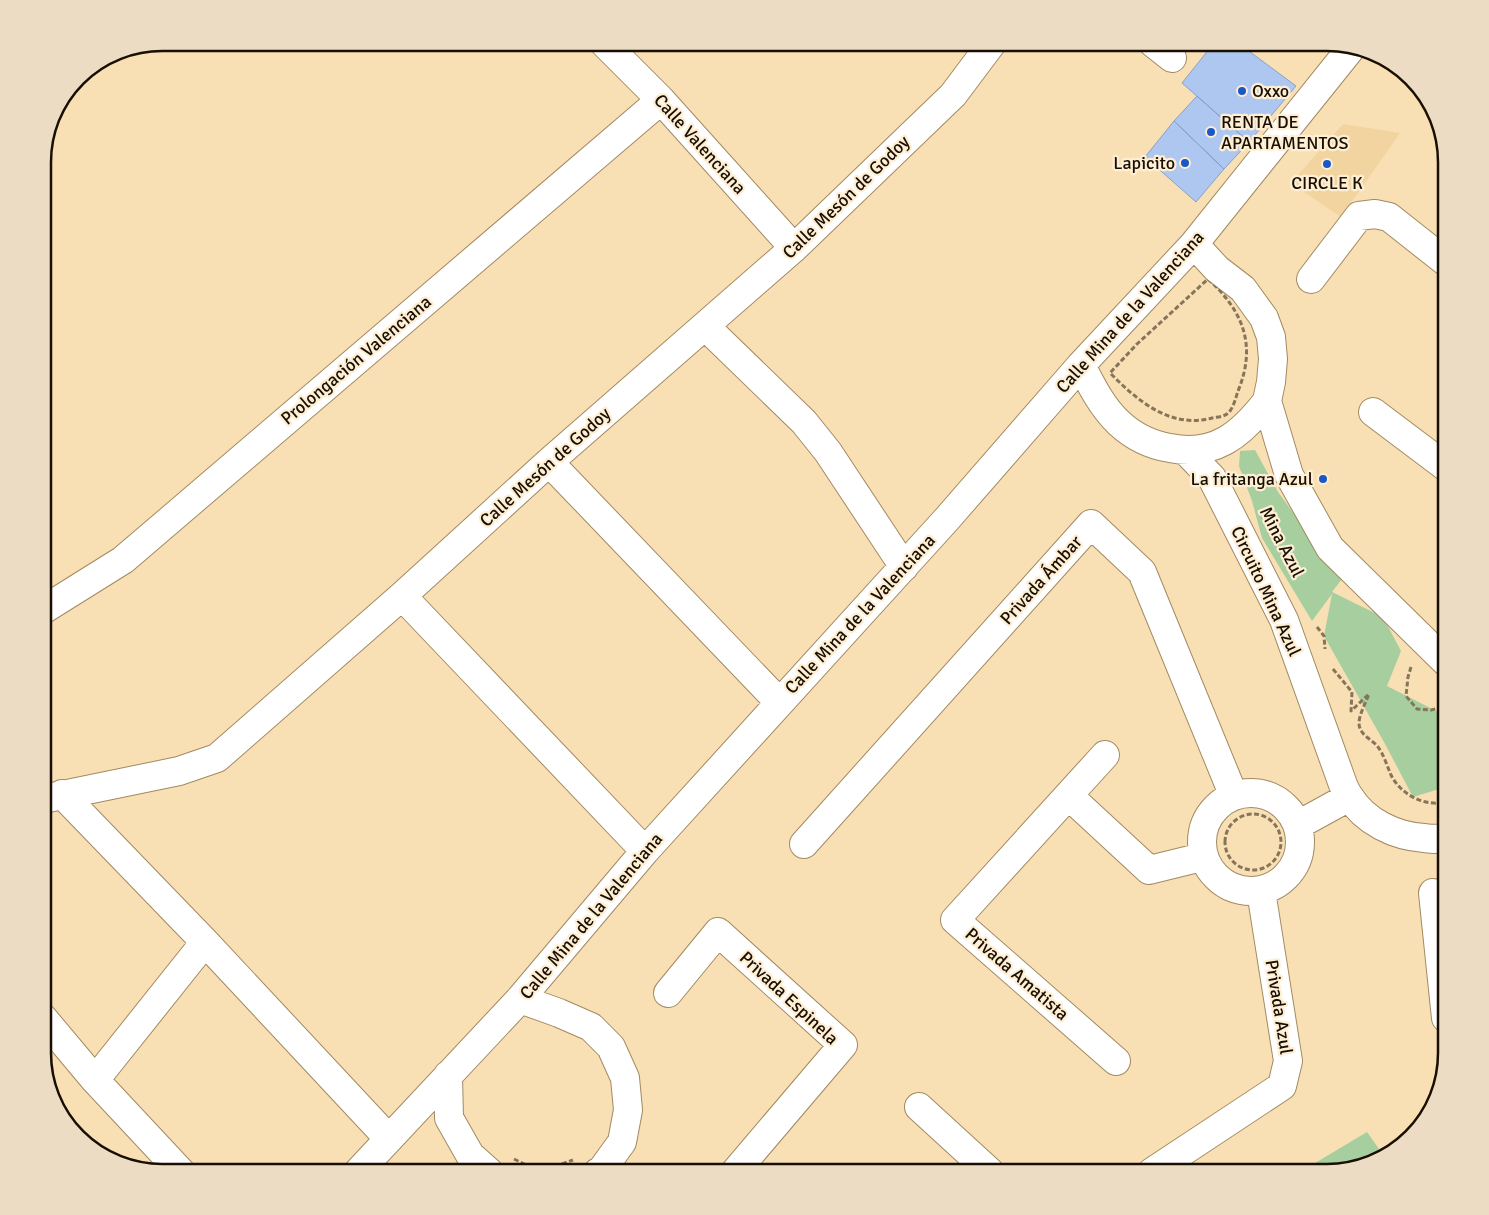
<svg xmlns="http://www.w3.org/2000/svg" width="1489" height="1215" viewBox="0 0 1489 1215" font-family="Signika,sans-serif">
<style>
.built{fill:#f2d4a1}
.green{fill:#a6ce9e}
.building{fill:#aec7f0;stroke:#89a0c8}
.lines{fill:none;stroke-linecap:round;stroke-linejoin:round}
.minor-casing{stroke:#a28a61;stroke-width:30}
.path{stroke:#867559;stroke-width:3;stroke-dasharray:5 2.5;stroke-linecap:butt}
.minor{stroke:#fff;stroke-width:28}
.poi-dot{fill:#1859c5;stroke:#feeed4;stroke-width:2}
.labels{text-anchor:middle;stroke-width:4.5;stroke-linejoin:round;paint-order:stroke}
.poi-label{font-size:18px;fill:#180f02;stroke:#feeed4;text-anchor:start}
.street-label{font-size:18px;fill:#180f02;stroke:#feeed4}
.rim{fill:none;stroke:#180f02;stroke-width:2.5}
</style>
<rect width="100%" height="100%" fill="#f9dfb4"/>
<path class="built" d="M 1343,124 L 1400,133 L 1341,217 L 1291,183 Z"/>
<path class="green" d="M 1255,450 L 1278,492 L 1342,579 L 1332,592 L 1383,617 L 1401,651 L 1387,686 L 1446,716 L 1446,787 L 1413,797 L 1384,742 L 1324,636 L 1332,594 L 1312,621 L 1262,538 L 1252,501 L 1239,466 L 1240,451 Z
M 1367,1132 L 1384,1156 L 1379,1160 L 1326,1172 L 1300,1172 Z"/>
<path class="building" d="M 1214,43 L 1238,43 L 1296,86 L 1249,142 L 1182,83 Z
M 1197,96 L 1249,142 L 1224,169 L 1174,121 Z
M 1174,121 L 1224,169 L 1196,202 L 1145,157 Z"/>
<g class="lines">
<defs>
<path id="minor" d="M 604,43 L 661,100 L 794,248
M 1153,43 L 1172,58
M 1194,244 L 1217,269 L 1243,289 L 1264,318 L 1271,337 L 1273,359 L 1271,382 L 1267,401 L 1289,475 L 1330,548 L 1446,662
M 1311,279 L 1359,216 L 1375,214 L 1389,217 L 1446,262
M 705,326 L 804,422 L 828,452 L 904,567
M 1081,365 C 1091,385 1102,407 1119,423 C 1133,436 1151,445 1170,448 C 1214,457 1241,435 1267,401
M 1373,412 L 1446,467
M 1186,451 L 1212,478 L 1284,620 L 1341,779 C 1343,785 1345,791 1349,796 C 1365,822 1395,836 1424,838 C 1432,839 1439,840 1446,837
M 549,462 L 779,702
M 402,596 L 645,851
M 43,610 L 123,560 L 661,100
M 1105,755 L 955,920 L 1116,1061
M1202 842a49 49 0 1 1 98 0a49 49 0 1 1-98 0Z
M 62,794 L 205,942 L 389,1139
M 1069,796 L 1149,870 L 1202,857
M 43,799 L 179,771 L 217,758 L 402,596 L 549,462 L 794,248 L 953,95 L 992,43
M 1298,825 L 1349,797
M 804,844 L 1091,524 L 1142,572 L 1233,794
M 1433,893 L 1446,1018
M 668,993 L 718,932 L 843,1045 L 735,1172
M 520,999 L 559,1013 L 591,1027 L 611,1047 L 625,1078 L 628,1110 L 622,1142 L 601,1171 L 598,1172
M 43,1018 L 95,1080 L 181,1172
M 448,1075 L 449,1118 L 470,1155 L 489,1172
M 95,1080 L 205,942
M 919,1107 L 990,1172
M 358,1172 L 520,999 L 645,851 L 946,520 L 1081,365 L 1194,244 L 1352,47
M 1152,1172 L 1282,1086 L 1288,1061 L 1261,891"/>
</defs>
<use href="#minor" class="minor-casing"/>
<path class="path" d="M 1208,279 C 1243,311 1257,345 1238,391 C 1236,397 1233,410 1227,414 C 1223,417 1216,417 1212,418 C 1170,429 1138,401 1110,373 L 1137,344 Z
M 1317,627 L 1324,636 L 1325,649
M 1411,667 L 1408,677 L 1406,696 L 1417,709 L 1431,710 L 1446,706
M 1333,669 L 1352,692 L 1351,711 L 1369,694 C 1366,702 1359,715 1359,723 C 1359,735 1372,739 1378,747 C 1384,755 1387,766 1391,775 C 1401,795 1425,807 1446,802
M1225 842a28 28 0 1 1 56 0a28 28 0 1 1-56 0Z
M 514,1159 L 540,1172 L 573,1160"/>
<use href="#minor" class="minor"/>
</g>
<g class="poi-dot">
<circle cx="1242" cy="91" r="5"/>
<circle cx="1211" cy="132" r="5"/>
<circle cx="1185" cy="163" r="5"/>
<circle cx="1327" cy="164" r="5"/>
<circle cx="1323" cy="479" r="5"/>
</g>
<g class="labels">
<g class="poi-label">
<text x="1252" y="97">Oxxo</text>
<text x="1221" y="128">RENTA DE<tspan x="1221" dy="21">APARTAMENTOS</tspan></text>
<text x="1175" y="169" text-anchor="end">Lapicito</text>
<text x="1327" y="189" text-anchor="middle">CIRCLE K</text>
<text x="1313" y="485" text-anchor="end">La fritanga Azul</text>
</g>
<g class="street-label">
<text transform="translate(700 144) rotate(48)" y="6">Calle Valenciana</text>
<text transform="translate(846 197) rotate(-44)" y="6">Calle Mesón de Godoy</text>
<text transform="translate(1130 312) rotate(-48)" y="6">Calle Mina de la Valenciana</text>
<text transform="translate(356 360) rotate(-40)" y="6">Prolongación Valenciana</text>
<text transform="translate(545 467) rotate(-42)" y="6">Calle Mesón de Godoy</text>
<text transform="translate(1282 542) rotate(63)" y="6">Mina Azul</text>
<text transform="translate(1041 580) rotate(-48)" y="6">Privada Ámbar</text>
<text transform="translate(1266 591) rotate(65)" y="6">Circuito Mina Azul</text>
<text transform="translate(860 614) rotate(-47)" y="6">Calle Mina de la Valenciana</text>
<text transform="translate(591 916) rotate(-50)" y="6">Calle Mina de la Valenciana</text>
<text transform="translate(1017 974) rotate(41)" y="6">Privada Amatista</text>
<text transform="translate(789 998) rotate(43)" y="6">Privada Espinela</text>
<text transform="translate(1279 1007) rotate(81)" y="6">Privada Azul</text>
</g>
</g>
<path d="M0 0H1489V1215H0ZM162 51H1327A111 111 0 0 1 1438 162V1053A111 111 0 0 1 1327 1164H162A111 111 0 0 1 51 1053V162A111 111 0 0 1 162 51Z" fill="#ecdcc3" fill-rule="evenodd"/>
<path class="rim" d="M162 51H1327A111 111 0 0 1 1438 162V1053A111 111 0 0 1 1327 1164H162A111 111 0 0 1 51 1053V162A111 111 0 0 1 162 51Z"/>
</svg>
